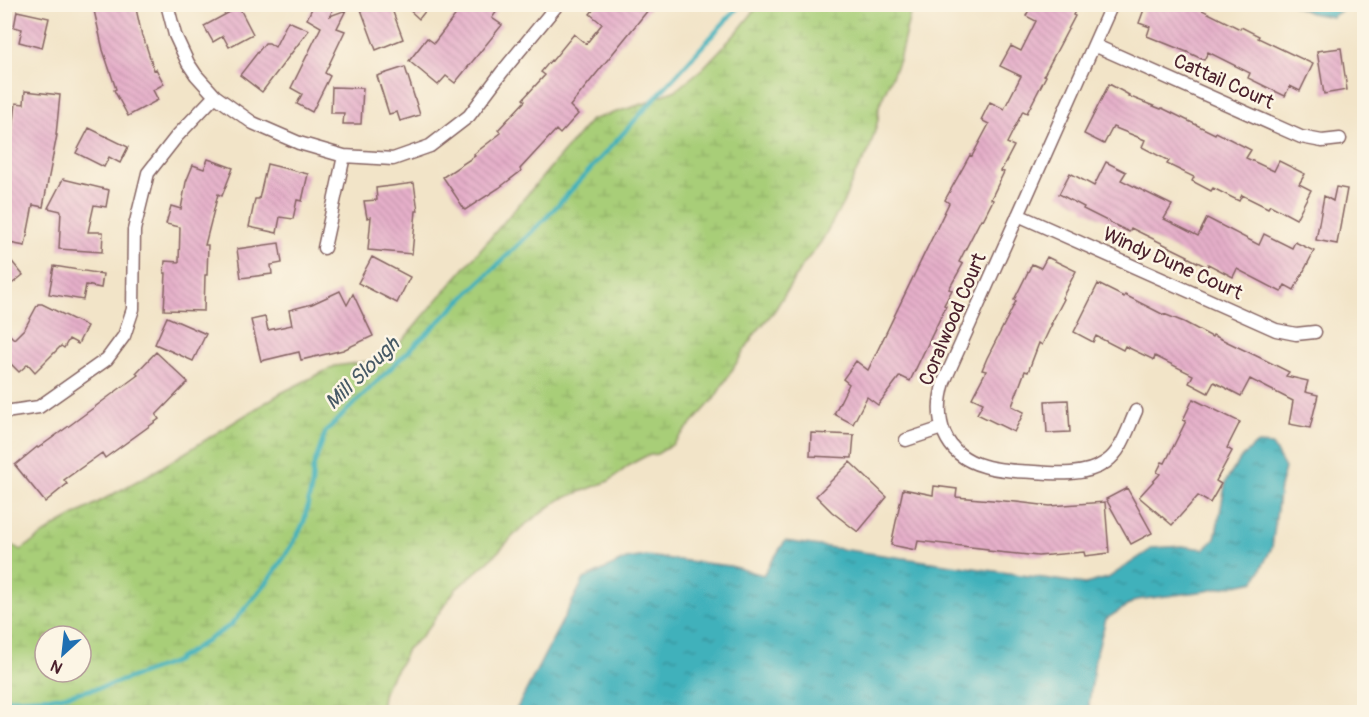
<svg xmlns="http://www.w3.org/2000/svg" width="1369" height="717" viewBox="0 0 1369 717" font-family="Pangolin,sans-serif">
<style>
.wetland{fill:url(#wetland-marsh);stroke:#797652;stroke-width:1.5;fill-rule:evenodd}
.water{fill:url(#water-ripples);stroke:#466873;stroke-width:1.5}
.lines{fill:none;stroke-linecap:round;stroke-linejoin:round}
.stream{stroke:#41b1bb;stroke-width:4.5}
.building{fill:url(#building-back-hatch)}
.street-casing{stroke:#856462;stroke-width:15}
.street{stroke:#fff;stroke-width:12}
.labels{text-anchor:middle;stroke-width:5;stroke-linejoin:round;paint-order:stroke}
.street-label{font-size:20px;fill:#4a1f2b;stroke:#fcf5e5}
.water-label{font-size:21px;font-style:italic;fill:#465965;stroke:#fcf5e5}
</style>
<defs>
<pattern id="wetland-marsh" width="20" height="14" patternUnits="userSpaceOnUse" patternTransform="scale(1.5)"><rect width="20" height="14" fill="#a8ce78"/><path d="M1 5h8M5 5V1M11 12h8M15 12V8" fill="none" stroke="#92b068"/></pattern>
<pattern id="water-ripples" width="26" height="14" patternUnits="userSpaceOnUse" patternTransform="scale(1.5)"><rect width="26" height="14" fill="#41b1bb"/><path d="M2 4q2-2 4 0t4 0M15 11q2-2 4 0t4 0" fill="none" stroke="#388f98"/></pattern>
<pattern id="building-back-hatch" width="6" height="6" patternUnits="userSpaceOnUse" patternTransform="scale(1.5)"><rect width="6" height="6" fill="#e5afc9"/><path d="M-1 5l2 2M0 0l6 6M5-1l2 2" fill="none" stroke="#c696ad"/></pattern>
</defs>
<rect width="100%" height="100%" fill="#fcf5e5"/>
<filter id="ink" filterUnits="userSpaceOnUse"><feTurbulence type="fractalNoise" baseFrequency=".0167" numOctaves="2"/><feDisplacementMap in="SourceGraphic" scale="12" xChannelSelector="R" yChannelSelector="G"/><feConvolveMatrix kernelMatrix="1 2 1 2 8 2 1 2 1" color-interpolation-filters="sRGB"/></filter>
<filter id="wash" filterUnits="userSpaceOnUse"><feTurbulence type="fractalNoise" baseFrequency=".008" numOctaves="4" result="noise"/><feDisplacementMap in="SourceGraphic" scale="24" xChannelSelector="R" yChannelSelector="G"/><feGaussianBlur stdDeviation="1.35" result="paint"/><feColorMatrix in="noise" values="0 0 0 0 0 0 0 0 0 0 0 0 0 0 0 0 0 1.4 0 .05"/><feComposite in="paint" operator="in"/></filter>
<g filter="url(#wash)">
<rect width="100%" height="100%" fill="#f2e4c8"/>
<path class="wetland" d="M 759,5 L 915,5 L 910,14 L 899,60 L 879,106 L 878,120 L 869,151 L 855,174 L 843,203 L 821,242 L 802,266 L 775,310 L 754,335 L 714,399 L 672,445 L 657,454 L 646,456 L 631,464 L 609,481 L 559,500 L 521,528 L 492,558 L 455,590 L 432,623 L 420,638 L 407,649 L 402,661 L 387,684 L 383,695 L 381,712 L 5,712 L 5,542 L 21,550 L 57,525 L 159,469 L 281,393 L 335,366 L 373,361 L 403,340 L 591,120 L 646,103 L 655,98 L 676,90 L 703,68 L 737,32 ZM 45,636 L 81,636 L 81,672 L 45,672 Z"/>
<path class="water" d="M 1293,5 L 1349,4 L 1349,5 L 1332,17 L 1310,13 Z
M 1256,444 L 1272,445 L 1285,468 L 1280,487 L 1272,547 L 1255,581 L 1206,591 L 1136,600 L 1106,619 L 1095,659 L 1088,712 L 515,712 L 584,579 L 626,559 L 646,556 L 730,566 L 763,575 L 785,541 L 1085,584 L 1108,578 L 1153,548 L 1182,546 L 1204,549 L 1215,539 L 1226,481 L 1241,458 Z"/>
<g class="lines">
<path class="stream" d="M 4,699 L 58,697 L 107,686 L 174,662 L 231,625 L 268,581 L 293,544 L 304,522 L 312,485 L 313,468 L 326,431 L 545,219 L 741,4"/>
</g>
<g id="blocks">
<path class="building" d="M 101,4 L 135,4 L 142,36 L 143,36 L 154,70 L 156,69 L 164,84 L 153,90 L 158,100 L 128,116 L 114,90 L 116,89 L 103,50 L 93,6 Z
M 314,4 L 335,4 L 330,16 L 346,10 L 337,28 L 345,31 L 325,73 L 330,76 L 312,112 L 297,104 L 302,94 L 291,88 L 321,27 L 307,19 Z
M 359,4 L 390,4 L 403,39 L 376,50 Z
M 403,4 L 431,4 L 419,19 Z
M 464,4 L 502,4 L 492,18 L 502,25 L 455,83 L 446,76 L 438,85 L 409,61 L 427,38 L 434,43 Z
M 598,4 L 653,4 L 570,106 L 578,114 L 560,134 L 556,130 L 520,169 L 521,171 L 499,188 L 465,210 L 443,177 L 475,156 L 474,154 L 501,133 L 498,130 L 525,101 L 523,99 L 545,75 L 541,72 L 551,60 L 552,61 L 574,34 L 586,44 L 602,24 L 590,14 Z
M 1032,4 L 1079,4 L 1073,15 L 1075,16 L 1044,75 L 1046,76 L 1027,113 L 1023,111 L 1007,143 L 1014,146 L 1001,171 L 1004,172 L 991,199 L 993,200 L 983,220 L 981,219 L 959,262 L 963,264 L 949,289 L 952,290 L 944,305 L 946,306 L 910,381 L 900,376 L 878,405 L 867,397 L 853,424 L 834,414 L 849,384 L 843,379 L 856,361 L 868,370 L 949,203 L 945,200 L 970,155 L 972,156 L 989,124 L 981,120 L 990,102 L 1004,109 L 1021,76 L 1000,66 L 1011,46 L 1021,51 L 1036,21 L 1026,16 Z
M 1146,4 L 1202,4 L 1200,9 L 1240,29 L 1241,27 L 1259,36 L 1258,38 L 1313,64 L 1300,91 L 1290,86 L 1285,96 L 1248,78 L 1250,73 L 1208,52 L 1204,60 L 1187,52 L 1147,36 L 1150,27 L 1139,23 Z
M 239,7 L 253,34 L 229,47 L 223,36 L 213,42 L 204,26 Z
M 17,11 L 49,18 L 42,48 L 19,42 L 22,29 L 14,27 Z
M 288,21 L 309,30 L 262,92 L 240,75 L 265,43 L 269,43 L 275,47 Z
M 1341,48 L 1347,90 L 1324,94 L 1317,51 Z
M 405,67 L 420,115 L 400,121 L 397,112 L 389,114 L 377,76 Z
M 1109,84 L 1129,95 L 1128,96 L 1161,109 L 1162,108 L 1215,134 L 1216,132 L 1251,150 L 1246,158 L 1274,171 L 1279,161 L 1305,174 L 1299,184 L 1311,190 L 1296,219 L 1270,205 L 1268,208 L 1242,195 L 1239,201 L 1213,188 L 1211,191 L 1192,181 L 1194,177 L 1167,164 L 1169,161 L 1142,147 L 1145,140 L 1113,127 L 1104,144 L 1084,134 Z
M 332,87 L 363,88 L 361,124 L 343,124 L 344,113 L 331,113 Z
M 25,91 L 60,95 L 56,135 L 57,135 L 43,207 L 33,205 L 25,246 L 4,242 L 4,163 L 9,138 L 12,138 L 16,103 L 24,104 Z
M 89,128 L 128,147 L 120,163 L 109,157 L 104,167 L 76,153 Z
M 208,159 L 233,168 L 222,196 L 218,194 L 205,245 L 208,245 L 207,275 L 205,275 L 204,311 L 164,310 L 166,273 L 164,273 L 165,261 L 179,262 L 180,227 L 166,224 L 171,206 L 181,209 L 186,182 L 193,165 L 204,169 Z
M 1106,162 L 1126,172 L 1121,180 L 1172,205 L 1164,219 L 1198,236 L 1207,218 L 1259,245 L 1264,234 L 1292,248 L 1295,242 L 1314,251 L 1294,290 L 1285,285 L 1281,292 L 1237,269 L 1233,277 L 1208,264 L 1207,267 L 1187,257 L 1188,256 L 1131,228 L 1129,232 L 1083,209 L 1084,207 L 1059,194 L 1070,173 L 1094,186 Z
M 267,164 L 308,174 L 302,201 L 297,200 L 293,219 L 280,217 L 277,233 L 249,227 L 255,199 L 259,199 Z
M 63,179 L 109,190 L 106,207 L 94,205 L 88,232 L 103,232 L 102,252 L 59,249 L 61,211 L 48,208 Z
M 414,183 L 418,211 L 416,211 L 412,254 L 368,250 L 371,217 L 367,218 L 364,201 L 377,200 L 376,188 Z
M 1336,187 L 1347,189 L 1337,244 L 1316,240 L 1324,196 L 1333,201 Z
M 279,243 L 282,263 L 271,265 L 272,274 L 241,278 L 237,249 Z
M 4,252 L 23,275 L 4,290 Z
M 372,257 L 410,277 L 397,303 L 358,283 Z
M 1047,257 L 1076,271 L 1062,298 L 1064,299 L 1051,324 L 1052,324 L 1042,345 L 1039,343 L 1028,372 L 1025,371 L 1012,406 L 1024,412 L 1014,432 L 977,414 L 983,403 L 972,398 L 986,371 L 982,370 L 987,358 L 1016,301 L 1014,300 L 1032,264 L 1041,268 Z
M 54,266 L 103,274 L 101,288 L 86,285 L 83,300 L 49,294 Z
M 1098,284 L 1124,297 L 1125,295 L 1164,315 L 1164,314 L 1184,322 L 1212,337 L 1213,335 L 1269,362 L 1289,372 L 1286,376 L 1308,381 L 1305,392 L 1318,395 L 1310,428 L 1289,424 L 1293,401 L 1250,379 L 1241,396 L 1214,382 L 1208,393 L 1189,383 L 1193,375 L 1155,356 L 1154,360 L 1125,346 L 1123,350 L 1096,336 L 1093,342 L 1074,332 Z
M 340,291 L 347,305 L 353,294 L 373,336 L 343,350 L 301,360 L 299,352 L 261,361 L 251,320 L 265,317 L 268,330 L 292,325 L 289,310 L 312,304 Z
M 38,304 L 42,304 L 87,326 L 78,344 L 69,339 L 64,348 L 61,346 L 35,372 L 28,364 L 19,372 L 4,357 L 4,329 L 14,339 L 25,328 Z
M 167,317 L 206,334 L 193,361 L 155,344 Z
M 156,352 L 188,382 L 156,415 L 159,419 L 105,458 L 102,453 L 64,480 L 67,484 L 45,502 L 15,465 L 37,447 L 38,448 L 73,423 L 138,375 L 136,373 Z
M 1193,399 L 1240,422 L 1227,448 L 1232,451 L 1216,481 L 1221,484 L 1210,503 L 1198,496 L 1172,525 L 1139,497 L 1160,474 L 1157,472 L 1162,462 L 1165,463 L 1186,421 L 1183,420 Z
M 1068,400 L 1070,432 L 1047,433 L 1045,401 Z
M 811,433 L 854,435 L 852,458 L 810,456 Z
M 850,462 L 887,497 L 858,532 L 832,512 L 816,496 Z
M 934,486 L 957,489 L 956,497 L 1016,502 L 1050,506 L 1105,502 L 1109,553 L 1085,556 L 1084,552 L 1038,556 L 988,551 L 988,549 L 918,541 L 916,550 L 891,545 L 903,489 L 933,495 Z
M 1127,488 L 1152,533 L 1131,544 L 1106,499 Z"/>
</g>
</g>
<g filter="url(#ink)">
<use href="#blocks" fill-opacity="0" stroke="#856462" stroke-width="1.5"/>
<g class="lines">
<defs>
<path id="street" d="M 167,4 L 175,35 L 188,63 L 196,75 L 215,96 L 253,123 L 299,143 L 344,156 L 393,159 L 430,146 L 469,116 L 502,72 L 558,4
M 1112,4 L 944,382 C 933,419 943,455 984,466 C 1000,471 1018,471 1034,472 C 1057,474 1086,476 1106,462 C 1122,451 1128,428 1136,411
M 1094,45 L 1301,137 L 1322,141 L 1340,139
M 1018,215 L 1276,330 L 1296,334 L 1315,332
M 324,248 L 344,156
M 5,412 L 39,407 L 107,359 L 124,336 L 133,309 L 134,230 L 148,173 L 177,136 L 215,96
M 906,440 L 942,428"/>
</defs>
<use href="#street" class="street-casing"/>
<use href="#street" class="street"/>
</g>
</g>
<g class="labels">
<g class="street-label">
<text transform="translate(1224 81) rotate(24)" y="7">Cattail Court</text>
<text transform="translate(1173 263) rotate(24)" y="7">Windy Dune Court</text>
<text transform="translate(952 319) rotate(-67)" y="7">Coralwood Court</text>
</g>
<g class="water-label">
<text transform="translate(362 373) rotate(-44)" y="7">Mill Slough</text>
</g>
</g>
<rect width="1369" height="717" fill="none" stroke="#fcf5e5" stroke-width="24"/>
<g transform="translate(63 654) rotate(207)"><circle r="28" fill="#fcf5e5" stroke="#b59f9b" stroke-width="1.5"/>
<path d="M0-4.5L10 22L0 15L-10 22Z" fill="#1f6fb2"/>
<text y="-9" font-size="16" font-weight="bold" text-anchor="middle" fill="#4a1f2b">N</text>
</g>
</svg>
